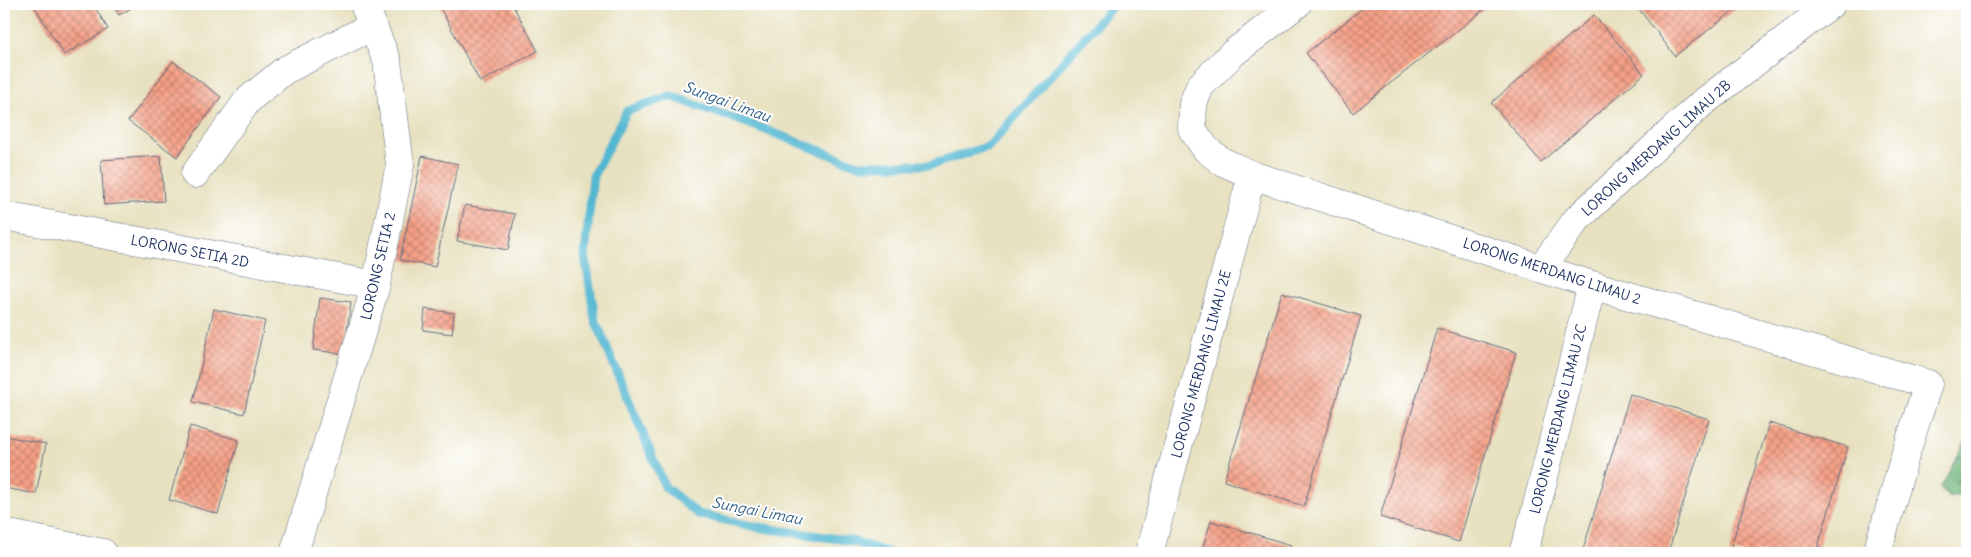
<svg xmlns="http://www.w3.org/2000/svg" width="1971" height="557" viewBox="0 0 1971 557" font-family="Delius,sans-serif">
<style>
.forest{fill:url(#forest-firs);stroke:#44706a}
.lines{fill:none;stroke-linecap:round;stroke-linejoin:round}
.stream{stroke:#53b7d2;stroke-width:9}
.building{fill:url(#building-cross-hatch)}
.minor-casing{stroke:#626d80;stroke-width:29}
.minor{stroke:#fff;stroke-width:28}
.labels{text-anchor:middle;stroke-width:4;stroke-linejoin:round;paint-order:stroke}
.street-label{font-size:14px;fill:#1b2f5e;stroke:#fff}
.water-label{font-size:15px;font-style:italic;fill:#2f5f87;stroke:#fff}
</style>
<defs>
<pattern id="forest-firs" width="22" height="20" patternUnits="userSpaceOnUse" patternTransform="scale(1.25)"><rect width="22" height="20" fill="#6cb176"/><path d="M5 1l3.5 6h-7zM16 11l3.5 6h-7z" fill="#589064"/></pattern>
<pattern id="building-cross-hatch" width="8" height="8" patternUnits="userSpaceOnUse" patternTransform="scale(1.25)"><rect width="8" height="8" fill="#f6a086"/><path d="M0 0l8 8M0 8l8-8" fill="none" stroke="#c68371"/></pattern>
</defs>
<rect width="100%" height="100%" fill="#fff"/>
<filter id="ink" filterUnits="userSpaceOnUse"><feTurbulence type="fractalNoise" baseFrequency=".02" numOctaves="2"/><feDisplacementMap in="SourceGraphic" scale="10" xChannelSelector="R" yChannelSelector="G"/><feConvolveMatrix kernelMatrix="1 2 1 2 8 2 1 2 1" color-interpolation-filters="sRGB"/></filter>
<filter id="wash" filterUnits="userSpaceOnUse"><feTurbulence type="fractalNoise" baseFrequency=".0096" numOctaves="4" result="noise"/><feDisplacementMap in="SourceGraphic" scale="20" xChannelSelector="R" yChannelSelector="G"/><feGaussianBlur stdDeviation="1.12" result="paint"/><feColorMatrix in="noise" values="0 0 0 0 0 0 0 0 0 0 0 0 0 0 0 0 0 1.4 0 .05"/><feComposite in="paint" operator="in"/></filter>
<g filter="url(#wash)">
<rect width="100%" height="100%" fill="#e7e1bf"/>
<path class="forest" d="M 1967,438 L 1967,492 L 1949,497 L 1940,488 Z"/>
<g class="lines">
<path class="stream" d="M 889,553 L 852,541 L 757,527 L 698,514 L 665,487 L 595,319 L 585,255 L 593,176 L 627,111 L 670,96 L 742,121 L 858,165 L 931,165 L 989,146 L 1114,4"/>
</g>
<g id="blocks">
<path class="building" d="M 33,4 L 93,4 L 108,29 L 64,55 Z
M 112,4 L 138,4 L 119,15 Z
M 438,4 L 512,4 L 538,51 L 480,82 Z
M 1368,4 L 1491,4 L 1353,113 L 1306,53 Z
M 1635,4 L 1742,4 L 1675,56 Z
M 1594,15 L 1644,74 L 1541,162 L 1491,103 Z
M 173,61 L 221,97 L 177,157 L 128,121 Z
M 161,156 L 164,201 L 104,205 L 101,160 Z
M 422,156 L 458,164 L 435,267 L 400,260 Z
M 465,205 L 515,214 L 508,250 L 457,241 Z
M 1282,292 L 1361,316 L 1304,506 L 1224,481 Z
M 320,298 L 351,302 L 344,354 L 313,350 Z
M 214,309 L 265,321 L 244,414 L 193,402 Z
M 425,309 L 454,313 L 452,334 L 423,330 Z
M 1437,328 L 1516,352 L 1459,542 L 1380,517 Z
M 1630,394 L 1709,419 L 1668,553 L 1582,553 Z
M 1769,423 L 1848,447 L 1816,553 L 1729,553 Z
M 190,426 L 239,440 L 218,514 L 169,500 Z
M 5,436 L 46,444 L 36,494 L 4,488 Z
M 1211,521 L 1291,545 L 1288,553 L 1201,553 Z
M 528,547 L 550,553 L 526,553 Z"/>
</g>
</g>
<g filter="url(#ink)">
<use href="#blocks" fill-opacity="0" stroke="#626d80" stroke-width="1"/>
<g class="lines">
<defs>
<path id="minor" d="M 1297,4 L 1232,54 L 1200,86 L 1193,104 L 1192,129 L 1206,149 L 1221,161 L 1252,175 L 1592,285 L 1928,384 L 1904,459 L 1877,553
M 195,174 L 248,100 L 285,70 L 373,26
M 4,216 L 376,285
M 1541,268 L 1577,219 L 1701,104 L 1831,4
M 4,533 L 103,553
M 294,553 L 376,285 L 400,165 L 387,61 L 364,4
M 1149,553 L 1252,175
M 1523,553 L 1535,513 L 1592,285"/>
</defs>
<use href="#minor" class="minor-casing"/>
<use href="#minor" class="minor"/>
</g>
</g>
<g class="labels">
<g class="street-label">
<text transform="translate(1656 148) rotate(-42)" y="5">LORONG MERDANG LIMAU 2B</text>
<text transform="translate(190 251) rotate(11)" y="5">LORONG SETIA 2D</text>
<text transform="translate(378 266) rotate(-77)" y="5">LORONG SETIA 2</text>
<text transform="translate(1552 271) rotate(18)" y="5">LORONG MERDANG LIMAU 2</text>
<text transform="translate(1201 364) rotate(-75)" y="5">LORONG MERDANG LIMAU 2E</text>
<text transform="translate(1558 419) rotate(-76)" y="5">LORONG MERDANG LIMAU 2C</text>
</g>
<g class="water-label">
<text transform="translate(727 102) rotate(20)" y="5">Sungai Limau</text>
<text transform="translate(757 511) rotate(11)" y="5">Sungai Limau</text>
</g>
</g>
<rect width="1971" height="557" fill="none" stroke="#fff" stroke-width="20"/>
</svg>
